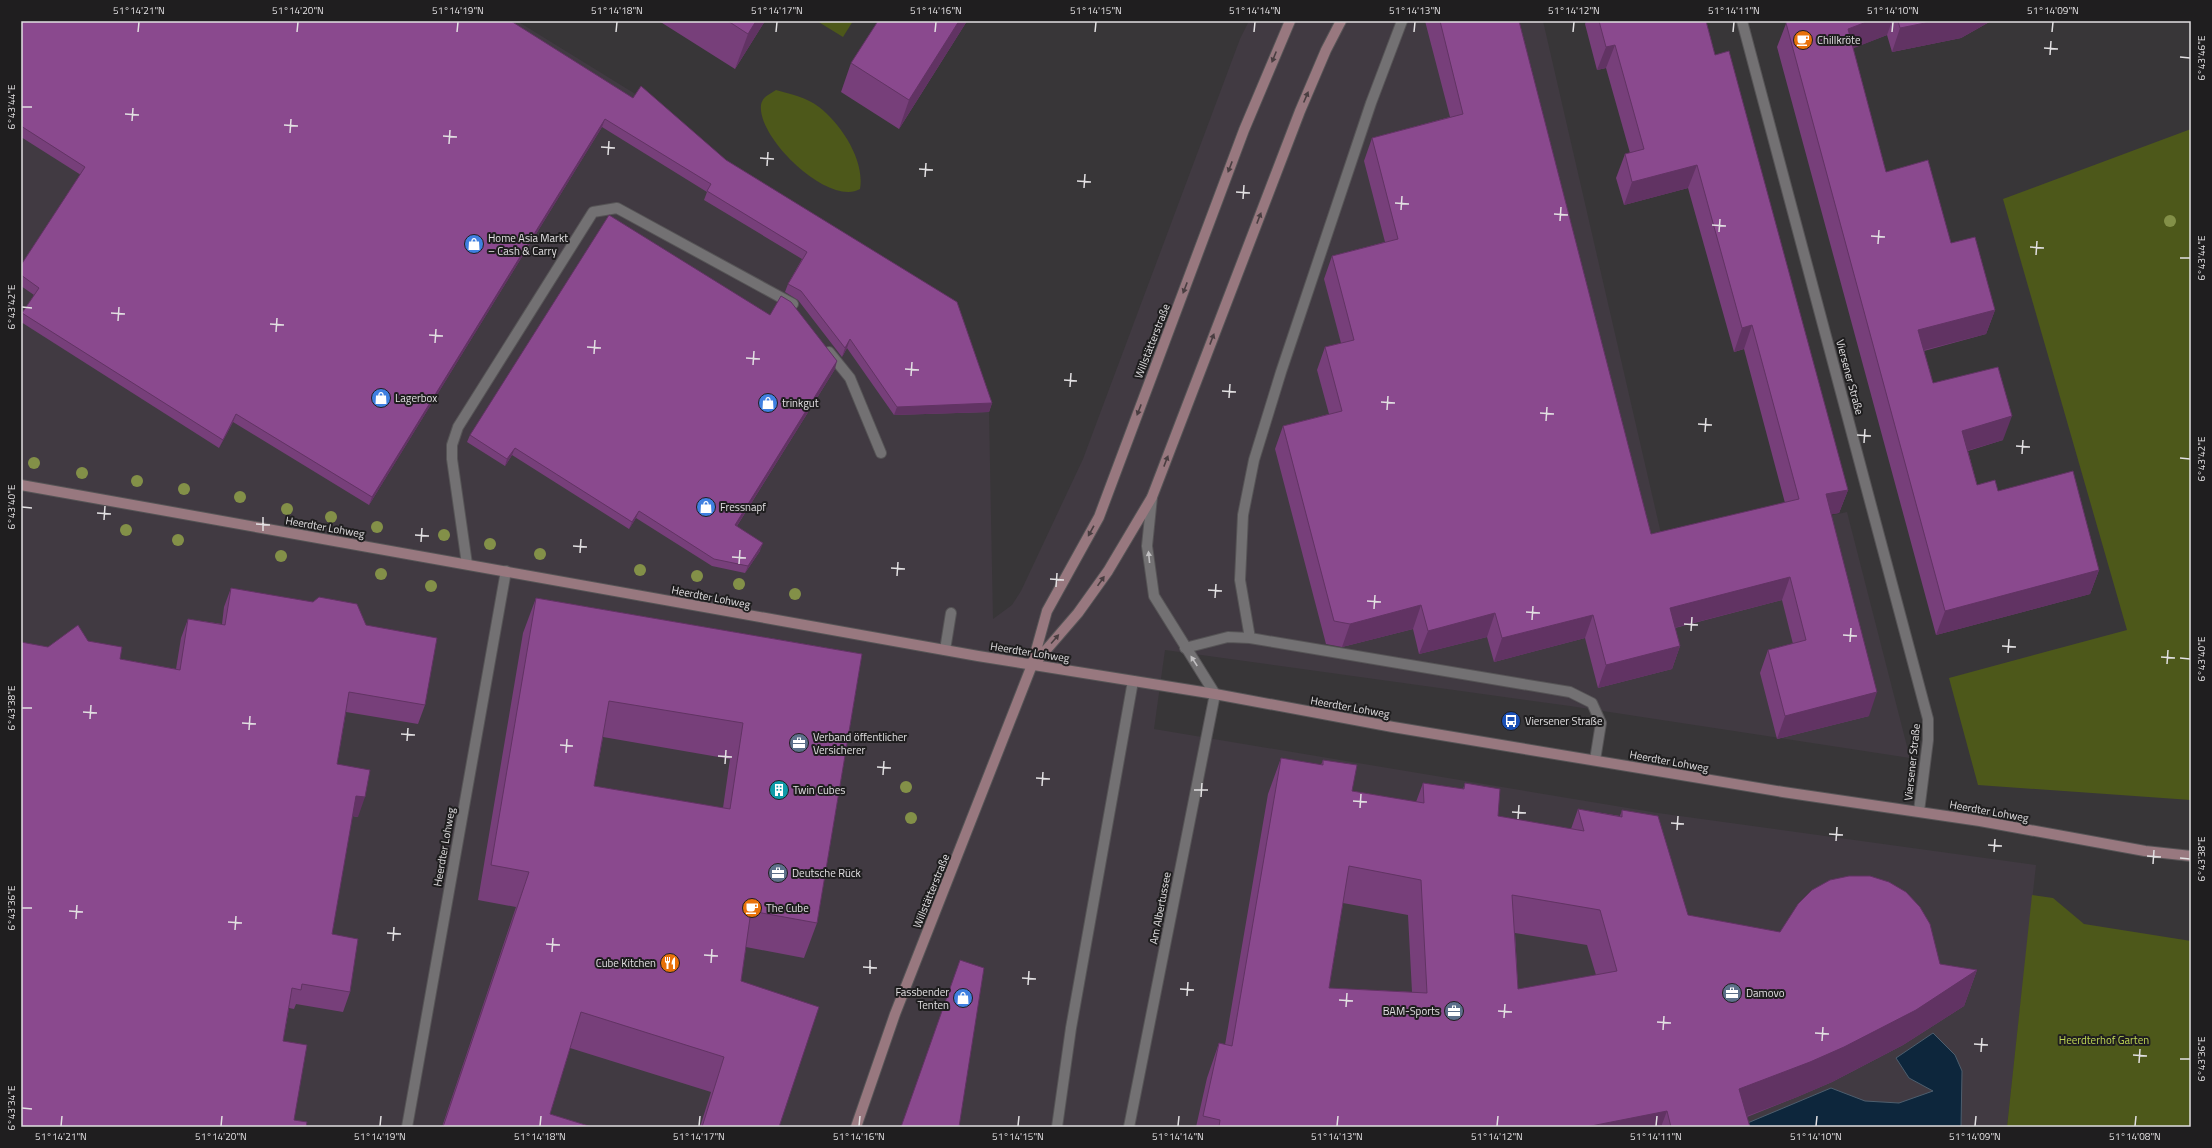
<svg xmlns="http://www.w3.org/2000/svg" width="2212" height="1148" viewBox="0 0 2212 1148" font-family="'Titillium Web',sans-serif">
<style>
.built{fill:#413a42}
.green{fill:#4d581a}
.water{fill:#0d263c;stroke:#4d5e6e}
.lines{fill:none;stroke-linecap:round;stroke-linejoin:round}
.lane-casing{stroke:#565456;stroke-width:12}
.street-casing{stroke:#565456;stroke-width:12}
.secondary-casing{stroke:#565456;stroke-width:12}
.lane{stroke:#737173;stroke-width:10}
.street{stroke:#737173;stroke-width:10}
.secondary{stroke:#98787f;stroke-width:10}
.tree{fill:#839048}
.wall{fill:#773f7a;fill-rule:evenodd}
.shaded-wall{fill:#613363}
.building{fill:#8a498e;stroke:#613363;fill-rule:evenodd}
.oneway{fill:#493e41}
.oneway2{fill:#c1bfc1}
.ticks{fill:none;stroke:#e2e0e2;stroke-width:1.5}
.labels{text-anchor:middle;stroke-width:4;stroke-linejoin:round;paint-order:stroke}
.poi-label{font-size:11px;fill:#e2e0e2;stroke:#1f1e1f;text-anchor:start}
.street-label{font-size:11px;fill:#e2e0e2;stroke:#1f1e1f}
.park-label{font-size:11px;fill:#c1d955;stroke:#1f1e1f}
.neatline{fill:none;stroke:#e2e0e2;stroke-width:1.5}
.ticks-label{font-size:10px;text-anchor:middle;fill:#e2e0e2}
</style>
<rect width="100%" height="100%" fill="#383638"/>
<path class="built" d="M 21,21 L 517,21 L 637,95 L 722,169 L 954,311 L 989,412 L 993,619 L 1012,605 L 1021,591 L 1083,459 L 1240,39 L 1249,21 L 1543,21 L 1665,551 L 1847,512 L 1910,758 L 1570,706 L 1165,650 L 1154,729 L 1658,813 L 2036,865 L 2007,1127 L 21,1127 Z"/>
<path class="green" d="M 817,21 L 853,21 L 843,37 Z
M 776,90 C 790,94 806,97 819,107 C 841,124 865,160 860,189 C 829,207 757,138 761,105 C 762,97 770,94 776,90 Z
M 2191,129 L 2191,800 L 1978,785 L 1949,678 L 2127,630 L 2003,199 Z
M 2032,895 L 2053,898 L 2084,924 L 2191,941 L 2191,1127 L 2007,1127 Z"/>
<path class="water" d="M 1933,1033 L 1955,1055 L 1962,1071 L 1961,1127 L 1738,1127 L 1831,1088 L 1865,1101 L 1899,1103 L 1933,1091 L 1909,1078 L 1896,1058 Z"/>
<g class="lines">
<defs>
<path id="lane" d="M 829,352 L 850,378 L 881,453
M 467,564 L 452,459 L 452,445 L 458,427 L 593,212 L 617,208 L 793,304
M 1250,638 L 1240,580 L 1243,515 L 1254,460 L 1281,372 L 1371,103 L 1402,21
M 1185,648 L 1228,637 L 1250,638 L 1570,692 L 1592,703 L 1601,723 L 1595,760
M 945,650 L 951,613
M 1057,1127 L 1071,1028 L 1133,681"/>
<path id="street" d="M 1742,21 L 1928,719 L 1928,740 L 1919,811
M 407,1127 L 506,571
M 1129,1127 L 1215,694 L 1154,596 L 1147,546 L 1152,497"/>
<path id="secondary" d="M 21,485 L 978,656 L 1215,694 L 1393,727 L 1783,792 L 1980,821 L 2145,851 L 2191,856
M 1034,664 L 1078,613 L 1108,571 L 1152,497 L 1300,111 L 1326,50 L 1341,21
M 856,1127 L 895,1014 L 1032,665 L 1047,611 L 1099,517 L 1244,130 L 1290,21"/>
</defs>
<use href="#lane" class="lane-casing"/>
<use href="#street" class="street-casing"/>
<use href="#secondary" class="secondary-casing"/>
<use href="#lane" class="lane"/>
<use href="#street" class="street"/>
<use href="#secondary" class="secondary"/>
</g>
<g class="tree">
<circle cx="2170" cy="221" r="6"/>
<circle cx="34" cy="463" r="6"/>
<circle cx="82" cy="473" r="6"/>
<circle cx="137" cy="481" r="6"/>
<circle cx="184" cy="489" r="6"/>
<circle cx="240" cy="497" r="6"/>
<circle cx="287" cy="509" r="6"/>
<circle cx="331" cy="517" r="6"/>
<circle cx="377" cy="527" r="6"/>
<circle cx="126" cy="530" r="6"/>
<circle cx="444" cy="535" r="6"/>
<circle cx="178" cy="540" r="6"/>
<circle cx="490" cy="544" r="6"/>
<circle cx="540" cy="554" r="6"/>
<circle cx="281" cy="556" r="6"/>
<circle cx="640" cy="570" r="6"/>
<circle cx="381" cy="574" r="6"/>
<circle cx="697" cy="576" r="6"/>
<circle cx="739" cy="584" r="6"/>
<circle cx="431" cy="586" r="6"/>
<circle cx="795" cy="594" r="6"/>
<circle cx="906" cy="787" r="6"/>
<circle cx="911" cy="818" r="6"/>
</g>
<path class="wall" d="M 21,21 L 633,98 L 992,403 L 989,412 L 894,415 L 847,348 L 842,357 L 798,300 L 785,292 L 788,284 L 802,259 L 704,200 L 707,192 L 602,127 L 369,505 L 233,422 L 219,448 L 21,322 L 21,317 L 22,313 L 34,295 L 21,286 L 21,265 L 81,175 L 21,137 Z
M 659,21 L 765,21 L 735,69 Z
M 967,21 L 899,129 L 841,92 L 851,63 Z
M 1425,21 L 1519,21 L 1651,534 L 1785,503 L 1744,349 L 1734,352 L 1688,188 L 1624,205 L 1616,178 L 1625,154 L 1630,153 L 1606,68 L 1597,70 L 1585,24 L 1586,21 L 1706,21 L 1715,55 L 1848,490 L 1839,513 L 1831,514 L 1869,716 L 1777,739 L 1760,673 L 1768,650 L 1793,644 L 1782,600 L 1675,628 L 1680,646 L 1672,669 L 1598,688 L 1585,638 L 1494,662 L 1487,637 L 1419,654 L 1413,629 L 1342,647 L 1326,644 L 1275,449 L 1283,426 L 1329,414 L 1317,370 L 1325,347 L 1341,343 L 1324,279 L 1332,256 L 1385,242 L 1364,161 L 1372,138 L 1450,117 Z
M 1787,21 L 1991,21 L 1961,38 L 1892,52 L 1887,35 L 1853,48 L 1886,172 L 1951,243 L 1995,310 L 1986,334 L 1924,351 L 1933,383 L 2003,440 L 1968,451 L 1977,485 L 1998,491 L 2099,570 L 2090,594 L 1936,635 L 1777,47 Z
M 835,369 L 737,526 L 760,551 L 745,573 L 712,566 L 636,518 L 629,529 L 512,455 L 505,466 L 467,442 L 470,435 Z
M 231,588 L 366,625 L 425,705 L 418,724 L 346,712 L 337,764 L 358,817 L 352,816 L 332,934 L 350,992 L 343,1012 L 296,1004 L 294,1009 L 289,1008 L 283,1041 L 294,1120 L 21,1127 L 48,647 L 88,641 L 120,659 L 176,669 L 181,638 L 188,619 L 222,624 L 224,607 Z
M 536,598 L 862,654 L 817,923 L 804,958 L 746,947 L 741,981 L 779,1127 L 700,1127 L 711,1092 L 570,1048 L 550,1114 L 592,1127 L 442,1127 L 516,907 L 478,900 L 523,633 ZM 603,737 L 730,759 L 723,808 L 594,786 Z
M 1281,758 L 1321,765 L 1323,760 L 1352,791 L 1416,802 L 1423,783 L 1463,789 L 1465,783 L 1498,816 L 1571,829 L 1578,809 L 1620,816 L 1622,810 L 1688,915 L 1940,964 L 1977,970 L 1964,1006 L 1903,1045 L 1832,1082 L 1797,1097 L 1747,1117 L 1750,1127 L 1196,1127 L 1207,1078 L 1219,1043 L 1225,1045 L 1268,794 ZM 1343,903 L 1408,915 L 1412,992 L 1329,988 ZM 1515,933 L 1587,945 L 1596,975 L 1518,989 Z"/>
<path class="shaded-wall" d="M 756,21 L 765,21 L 735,69 L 748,34 Z
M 959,21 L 967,21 L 899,129 L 909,100 Z
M 1869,21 L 1892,21 L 1887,35 L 1839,54 L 1848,29 Z
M 1935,21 L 1991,21 L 1961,38 L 1892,52 L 1900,28 Z
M 1615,45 L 1606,68 L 1597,70 L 1606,47 Z
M 605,119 L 602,127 L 369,505 L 372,497 Z
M 1697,165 L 1688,188 L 1624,205 L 1632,182 Z
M 1995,310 L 1986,334 L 1909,354 L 1918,330 Z
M 1752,325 L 1744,349 L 1734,352 L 1742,328 Z
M 850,339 L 847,348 L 842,357 L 845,348 Z
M 837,361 L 835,369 L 733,532 L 735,525 Z
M 992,403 L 989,412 L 894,415 L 897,407 Z
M 236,414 L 233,422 L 219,448 Z
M 2012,416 L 2003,440 L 1953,455 L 1962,431 Z
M 515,448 L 512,455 L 505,466 L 507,459 Z
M 1848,490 L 1839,513 L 1818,517 L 1826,494 Z
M 639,511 L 636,518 L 629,529 L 632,522 Z
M 763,543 L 760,551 L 745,573 L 748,566 Z
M 2099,570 L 2090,594 L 1936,635 L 1945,611 Z
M 1790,577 L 1782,600 L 1662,631 L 1670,608 Z
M 1421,605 L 1413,629 L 1342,647 L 1350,624 Z
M 1495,613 L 1487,637 L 1419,654 L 1428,631 Z
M 1593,615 L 1585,638 L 1494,662 L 1502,638 Z
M 1680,646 L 1672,669 L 1598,688 L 1606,665 Z
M 1877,692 L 1869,716 L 1777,739 L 1785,716 Z
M 356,796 L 365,797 L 358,817 L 349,815 Z
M 1977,970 L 1964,1006 L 1903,1045 L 1832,1082 L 1797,1097 L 1726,1124 L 1739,1089 Z
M 1667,1111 L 1661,1127 L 1586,1127 Z"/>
<path class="building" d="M 21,21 L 511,21 L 633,98 L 641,86 L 726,160 L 957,302 L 992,403 L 897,407 L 850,339 L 845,348 L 801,291 L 788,284 L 807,252 L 707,191 L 711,184 L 605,119 L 372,497 L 236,414 L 223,440 L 22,313 L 39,288 L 21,275 L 21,265 L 85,167 L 21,126 Z
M 728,21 L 756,21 L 748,34 Z
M 878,21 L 959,21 L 909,100 L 851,63 Z
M 1440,21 L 1519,21 L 1651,534 L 1799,499 L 1752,325 L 1742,328 L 1697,165 L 1632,182 L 1625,154 L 1644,149 L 1615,45 L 1606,47 L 1599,21 L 1706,21 L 1715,55 L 1729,51 L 1848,490 L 1826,494 L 1877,692 L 1785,716 L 1768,650 L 1806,640 L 1790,577 L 1670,608 L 1680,646 L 1606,665 L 1593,615 L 1502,638 L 1495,613 L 1428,631 L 1421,605 L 1350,624 L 1334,621 L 1283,426 L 1342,411 L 1325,347 L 1354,340 L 1332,256 L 1398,239 L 1372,138 L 1463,114 Z
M 1787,21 L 1869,21 L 1848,29 L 1886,172 L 1928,160 L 1951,243 L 1975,237 L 1995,310 L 1918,330 L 1933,383 L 1998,367 L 2012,416 L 1962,431 L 1977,485 L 1995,480 L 1998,491 L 2073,471 L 2099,570 L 1945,611 L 1786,23 Z
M 1898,21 L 1935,21 L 1900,28 Z
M 609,215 L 770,315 L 781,296 L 791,302 L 837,361 L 735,525 L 763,543 L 748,566 L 714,559 L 639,511 L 632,522 L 515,448 L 507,459 L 470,435 Z
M 231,588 L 313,602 L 319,597 L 357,604 L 366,625 L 437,638 L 425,705 L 349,692 L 337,764 L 370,770 L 365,797 L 356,796 L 332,934 L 358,939 L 350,992 L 302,984 L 301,990 L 292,988 L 283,1041 L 307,1045 L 294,1120 L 307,1122 L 306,1127 L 21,1127 L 21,642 L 48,647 L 78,625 L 88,641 L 122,647 L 120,659 L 180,670 L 188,619 L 225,625 Z
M 536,598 L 862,654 L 817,923 L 751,911 L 741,981 L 819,1007 L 779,1127 L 702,1127 L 724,1057 L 581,1012 L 550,1114 L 592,1127 L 443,1127 L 529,872 L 491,865 ZM 609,701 L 743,723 L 730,809 L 594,786 Z
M 1281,758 L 1323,765 L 1323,760 L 1357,765 L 1352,791 L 1424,803 L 1423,783 L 1464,789 L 1465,783 L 1500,789 L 1498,816 L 1584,831 L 1578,809 L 1622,817 L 1622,810 L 1658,816 L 1688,915 L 1780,932 L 1798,904 L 1812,890 L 1830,880 L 1849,876 L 1870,876 L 1889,882 L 1906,892 L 1920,907 L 1930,924 L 1940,964 L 1977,970 L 1916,1010 L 1844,1047 L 1810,1062 L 1739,1089 L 1750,1127 L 1671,1127 L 1667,1111 L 1586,1127 L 1219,1127 L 1220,1120 L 1203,1116 L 1219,1043 L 1232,1046 ZM 1349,866 L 1421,880 L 1427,993 L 1329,988 ZM 1512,895 L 1600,910 L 1617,971 L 1518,989 Z
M 960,960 L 984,968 L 959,1127 L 901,1127 Z"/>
<defs><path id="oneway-solid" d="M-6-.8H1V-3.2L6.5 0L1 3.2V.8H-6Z"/></defs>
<g class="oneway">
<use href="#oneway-solid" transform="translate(1274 57) rotate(112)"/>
<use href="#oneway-solid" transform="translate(1306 97) rotate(-67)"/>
<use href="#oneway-solid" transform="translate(1230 167) rotate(111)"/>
<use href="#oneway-solid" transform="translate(1259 218) rotate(-69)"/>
<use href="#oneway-solid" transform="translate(1185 288) rotate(111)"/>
<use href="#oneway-solid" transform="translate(1212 339) rotate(-69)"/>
<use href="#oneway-solid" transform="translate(1139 410) rotate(111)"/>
<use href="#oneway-solid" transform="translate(1166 461) rotate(-69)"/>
<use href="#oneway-solid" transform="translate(1091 531) rotate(119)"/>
<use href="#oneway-solid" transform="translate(1101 581) rotate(-55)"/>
<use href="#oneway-solid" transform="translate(1055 639) rotate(-49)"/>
</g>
<g class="oneway2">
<use href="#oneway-solid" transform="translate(1149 557) rotate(-96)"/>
<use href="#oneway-solid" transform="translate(1194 661) rotate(-123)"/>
</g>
<path class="ticks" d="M 138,32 L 139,22M 297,32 L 298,22M 457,32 L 458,22M 616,32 L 617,22M 776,32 L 777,22M 935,32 L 936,22M 1095,32 L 1096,22M 1254,32 L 1255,22M 1414,32 L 1415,22M 1573,32 L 1574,22M 1733,32 L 1734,22M 1892,32 L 1893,22M 2052,32 L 2053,22M 2044,48 L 2058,49M 2050,55 L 2051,41M 2180,57 L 2190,58M 22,107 L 32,107M 125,114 L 139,115M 132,121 L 133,108M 284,125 L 298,126M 290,133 L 291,119M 443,136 L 457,137M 449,144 L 450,130M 601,147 L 615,148M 608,155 L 609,141M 760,158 L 774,159M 767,166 L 768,152M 919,169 L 933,170M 925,177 L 926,163M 1077,181 L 1091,182M 1084,188 L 1085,174M 1236,192 L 1250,193M 1243,199 L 1244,185M 1395,203 L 1409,204M 1401,210 L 1402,196M 1554,214 L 1568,215M 1560,221 L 1561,207M 1712,225 L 1726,226M 1719,232 L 1720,219M 1871,236 L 1885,237M 1878,244 L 1879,230M 2030,247 L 2044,248M 2036,255 L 2037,241M 2180,258 L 2190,258M 22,307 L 32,308M 111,313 L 125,314M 118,321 L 119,307M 270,324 L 284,325M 276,332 L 277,318M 429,335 L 443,336M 435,343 L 436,329M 587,347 L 601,348M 594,354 L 595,340M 746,358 L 760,359M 753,365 L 754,351M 905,369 L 919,370M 911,376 L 912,362M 1064,380 L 1077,381M 1070,387 L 1071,373M 1222,391 L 1236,392M 1229,398 L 1230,384M 1381,402 L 1395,403M 1387,410 L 1388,396M 1540,413 L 1554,414M 1546,421 L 1547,407M 1698,424 L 1712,425M 1705,432 L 1706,418M 1857,435 L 1871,436M 1864,443 L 1865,429M 2016,446 L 2030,447M 2022,454 L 2023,440M 2180,458 L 2190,459M 22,507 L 32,508M 97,513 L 111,514M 104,520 L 105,506M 256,524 L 270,525M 263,531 L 263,517M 415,535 L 429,536M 421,542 L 422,528M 573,546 L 587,547M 580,553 L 581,539M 732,557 L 746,558M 739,564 L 740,550M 891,568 L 905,569M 897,576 L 898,562M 1050,579 L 1064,580M 1056,587 L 1057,573M 1208,590 L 1222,591M 1215,598 L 1216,584M 1367,601 L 1381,602M 1374,609 L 1375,595M 1526,612 L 1540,613M 1532,620 L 1533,606M 1684,624 L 1698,625M 1691,631 L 1692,617M 1843,635 L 1857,636M 1850,642 L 1851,628M 2002,646 L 2016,647M 2008,653 L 2009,639M 2161,657 L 2175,658M 2180,658 L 2190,659M 2167,664 L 2168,650M 22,708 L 32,708M 83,712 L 97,713M 90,719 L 91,705M 242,723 L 256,724M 249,730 L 250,716M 401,734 L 415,735M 407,741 L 408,728M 560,745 L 573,746M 566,753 L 567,739M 718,756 L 732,757M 725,764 L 726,750M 877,767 L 891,768M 883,775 L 884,761M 1036,778 L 1050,779M 1042,786 L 1043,772M 1194,790 L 1208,790M 1201,797 L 1202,783M 1353,801 L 1367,802M 1360,808 L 1361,794M 1512,812 L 1526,813M 1518,819 L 1519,805M 1671,823 L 1684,824M 1677,830 L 1678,816M 1829,834 L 1843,835M 1836,841 L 1837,827M 1988,845 L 2002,846M 1994,852 L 1995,839M 2147,856 L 2161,857M 2180,858 L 2190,859M 2153,864 L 2154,850M 22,908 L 32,908M 69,911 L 83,912M 76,919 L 77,905M 228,922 L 242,923M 235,930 L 236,916M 387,933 L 401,934M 393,941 L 394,927M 546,944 L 560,945M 552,952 L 553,938M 704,955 L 718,956M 711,963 L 712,949M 863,967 L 877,968M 870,974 L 870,960M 1022,978 L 1036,979M 1028,985 L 1029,971M 1180,989 L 1194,990M 1187,996 L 1188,982M 1339,1000 L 1353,1001M 1346,1007 L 1347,993M 1498,1011 L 1512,1012M 1504,1018 L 1505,1004M 1657,1022 L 1671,1023M 1663,1030 L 1664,1016M 1815,1033 L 1829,1034M 1822,1041 L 1823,1027M 1974,1044 L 1988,1045M 1981,1052 L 1982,1038M 2133,1055 L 2147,1056M 2180,1059 L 2190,1059M 2139,1063 L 2140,1049M 22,1108 L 32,1109M 61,1126 L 62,1116M 221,1126 L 222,1116M 380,1126 L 381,1116M 540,1126 L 541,1116M 699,1126 L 700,1116M 859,1126 L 860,1116M 1018,1126 L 1019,1116M 1178,1126 L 1179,1116M 1337,1126 L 1338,1116M 1497,1126 L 1498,1116M 1656,1126 L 1657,1116M 1816,1126 L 1817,1116M 1975,1126 L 1976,1116M 2135,1126 L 2136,1116"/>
<defs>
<symbol id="cafe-disc" viewBox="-11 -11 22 22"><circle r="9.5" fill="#e8710a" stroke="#1f1e1f"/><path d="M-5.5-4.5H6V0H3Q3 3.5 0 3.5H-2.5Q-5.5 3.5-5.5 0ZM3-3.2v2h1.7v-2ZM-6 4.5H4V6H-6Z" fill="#fff"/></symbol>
<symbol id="shop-disc" viewBox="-11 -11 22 22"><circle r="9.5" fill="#3f7fe0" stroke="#1f1e1f"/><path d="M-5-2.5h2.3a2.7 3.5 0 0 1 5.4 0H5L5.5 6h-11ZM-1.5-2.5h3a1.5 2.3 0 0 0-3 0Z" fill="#fff"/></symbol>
<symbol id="bus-disc" viewBox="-11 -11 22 22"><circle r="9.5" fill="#1a4fb4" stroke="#1f1e1f"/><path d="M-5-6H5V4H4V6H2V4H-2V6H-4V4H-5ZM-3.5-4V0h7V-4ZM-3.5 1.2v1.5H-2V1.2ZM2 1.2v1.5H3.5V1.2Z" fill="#fff"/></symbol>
<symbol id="office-disc" viewBox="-11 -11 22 22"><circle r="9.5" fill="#5c6f8a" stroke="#1f1e1f"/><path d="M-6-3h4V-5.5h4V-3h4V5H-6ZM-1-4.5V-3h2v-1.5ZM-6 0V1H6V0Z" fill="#fff"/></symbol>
<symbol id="building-disc" viewBox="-11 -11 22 22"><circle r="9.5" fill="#0f9aa8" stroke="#1f1e1f"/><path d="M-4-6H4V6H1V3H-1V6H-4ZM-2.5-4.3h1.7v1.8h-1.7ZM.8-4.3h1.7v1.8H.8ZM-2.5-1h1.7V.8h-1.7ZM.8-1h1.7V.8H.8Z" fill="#fff"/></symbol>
<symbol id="restaurant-disc" viewBox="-11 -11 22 22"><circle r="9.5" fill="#e8710a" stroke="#1f1e1f"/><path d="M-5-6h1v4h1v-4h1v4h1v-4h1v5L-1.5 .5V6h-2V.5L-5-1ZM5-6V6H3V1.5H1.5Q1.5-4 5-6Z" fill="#fff"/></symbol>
</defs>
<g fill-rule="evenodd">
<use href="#cafe-disc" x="1792" y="29" width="22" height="22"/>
<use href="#shop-disc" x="463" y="233" width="22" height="22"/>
<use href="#shop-disc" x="370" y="387" width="22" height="22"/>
<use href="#shop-disc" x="757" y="392" width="22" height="22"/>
<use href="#shop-disc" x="695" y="496" width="22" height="22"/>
<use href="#bus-disc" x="1500" y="710" width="22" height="22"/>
<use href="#office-disc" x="788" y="732" width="22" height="22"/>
<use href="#building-disc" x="768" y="779" width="22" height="22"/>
<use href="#office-disc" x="767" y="862" width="22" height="22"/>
<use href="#cafe-disc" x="741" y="897" width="22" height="22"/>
<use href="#restaurant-disc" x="659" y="952" width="22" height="22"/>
<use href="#office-disc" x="1721" y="982" width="22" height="22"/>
<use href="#shop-disc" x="952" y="987" width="22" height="22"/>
<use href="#office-disc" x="1443" y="1000" width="22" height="22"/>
</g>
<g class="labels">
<g class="poi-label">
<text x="1817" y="44">Chillkröte</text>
<text x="488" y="242">Home Asia Markt<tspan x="488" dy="13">– Cash &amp; Carry</tspan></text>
<text x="395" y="402">Lagerbox</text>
<text x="782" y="407">trinkgut</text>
<text x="720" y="511">Fressnapf</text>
<text x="1525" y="725">Viersener Straße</text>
<text x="813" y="741">Verband öffentlicher<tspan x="813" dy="13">Versicherer</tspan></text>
<text x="793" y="794">Twin Cubes</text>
<text x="792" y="877">Deutsche Rück</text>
<text x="766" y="912">The Cube</text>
<text x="656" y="967" text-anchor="end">Cube Kitchen</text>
<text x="949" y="996" text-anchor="end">Fassbender<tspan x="949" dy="13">Tenten</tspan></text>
<text x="1746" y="997">Damovo</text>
<text x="1440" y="1015" text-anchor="end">BAM-Sports</text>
</g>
<g class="street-label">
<text transform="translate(1152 341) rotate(-69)" y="4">Willstätterstraße</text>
<text transform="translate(1850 377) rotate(75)" y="4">Viersener Straße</text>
<text transform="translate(325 527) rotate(10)" y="4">Heerdter Lohweg</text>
<text transform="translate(711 597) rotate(11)" y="4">Heerdter Lohweg</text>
<text transform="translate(1030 652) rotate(9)" y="4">Heerdter Lohweg</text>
<text transform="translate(1350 707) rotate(10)" y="4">Heerdter Lohweg</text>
<text transform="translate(1669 761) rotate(10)" y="4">Heerdter Lohweg</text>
<text transform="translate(1912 762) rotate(-84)" y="4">Viersener Straße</text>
<text transform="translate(1989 811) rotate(10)" y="4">Heerdter Lohweg</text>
<text transform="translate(444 847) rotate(-80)" y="4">Heerdter Lohweg</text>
<text transform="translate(931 891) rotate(-68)" y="4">Willstätterstraße</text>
<text transform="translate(1160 908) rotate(-79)" y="4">Am Albertussee</text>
</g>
<g class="park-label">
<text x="2104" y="1044">Heerdterhof Garten</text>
</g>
</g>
<rect width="2212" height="1148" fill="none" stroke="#1f1e1f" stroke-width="44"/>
<rect x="22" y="22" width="2168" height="1104" class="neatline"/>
<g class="ticks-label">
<text x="139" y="14">51°14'21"N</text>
<text x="298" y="14">51°14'20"N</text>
<text x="458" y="14">51°14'19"N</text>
<text x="617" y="14">51°14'18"N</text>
<text x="777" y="14">51°14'17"N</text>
<text x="936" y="14">51°14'16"N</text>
<text x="1096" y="14">51°14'15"N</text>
<text x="1255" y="14">51°14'14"N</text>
<text x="1415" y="14">51°14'13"N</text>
<text x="1574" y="14">51°14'12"N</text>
<text x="1734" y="14">51°14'11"N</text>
<text x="1893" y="14">51°14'10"N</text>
<text x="2053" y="14">51°14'09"N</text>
<text transform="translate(2201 58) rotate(-90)" y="4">6°43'46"E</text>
<text transform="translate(11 107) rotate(-90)" y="4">6°43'44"E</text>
<text transform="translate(2201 258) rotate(-90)" y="4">6°43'44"E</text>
<text transform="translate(11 307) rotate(-90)" y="4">6°43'42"E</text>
<text transform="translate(2201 459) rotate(-90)" y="4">6°43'42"E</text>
<text transform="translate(11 507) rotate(-90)" y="4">6°43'40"E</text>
<text transform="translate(2201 659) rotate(-90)" y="4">6°43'40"E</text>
<text transform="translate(11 708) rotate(-90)" y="4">6°43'38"E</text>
<text transform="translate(2201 859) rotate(-90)" y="4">6°43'38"E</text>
<text transform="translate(11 908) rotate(-90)" y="4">6°43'36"E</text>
<text transform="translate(2201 1059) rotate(-90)" y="4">6°43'36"E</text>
<text transform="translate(11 1108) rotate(-90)" y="4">6°43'34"E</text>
<text x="61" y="1140">51°14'21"N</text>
<text x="221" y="1140">51°14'20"N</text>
<text x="380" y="1140">51°14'19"N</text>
<text x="540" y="1140">51°14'18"N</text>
<text x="699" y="1140">51°14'17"N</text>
<text x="859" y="1140">51°14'16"N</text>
<text x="1018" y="1140">51°14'15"N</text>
<text x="1178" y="1140">51°14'14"N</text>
<text x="1337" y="1140">51°14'13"N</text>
<text x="1497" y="1140">51°14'12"N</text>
<text x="1656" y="1140">51°14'11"N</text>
<text x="1816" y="1140">51°14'10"N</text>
<text x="1975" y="1140">51°14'09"N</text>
<text x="2135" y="1140">51°14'08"N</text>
</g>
</svg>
